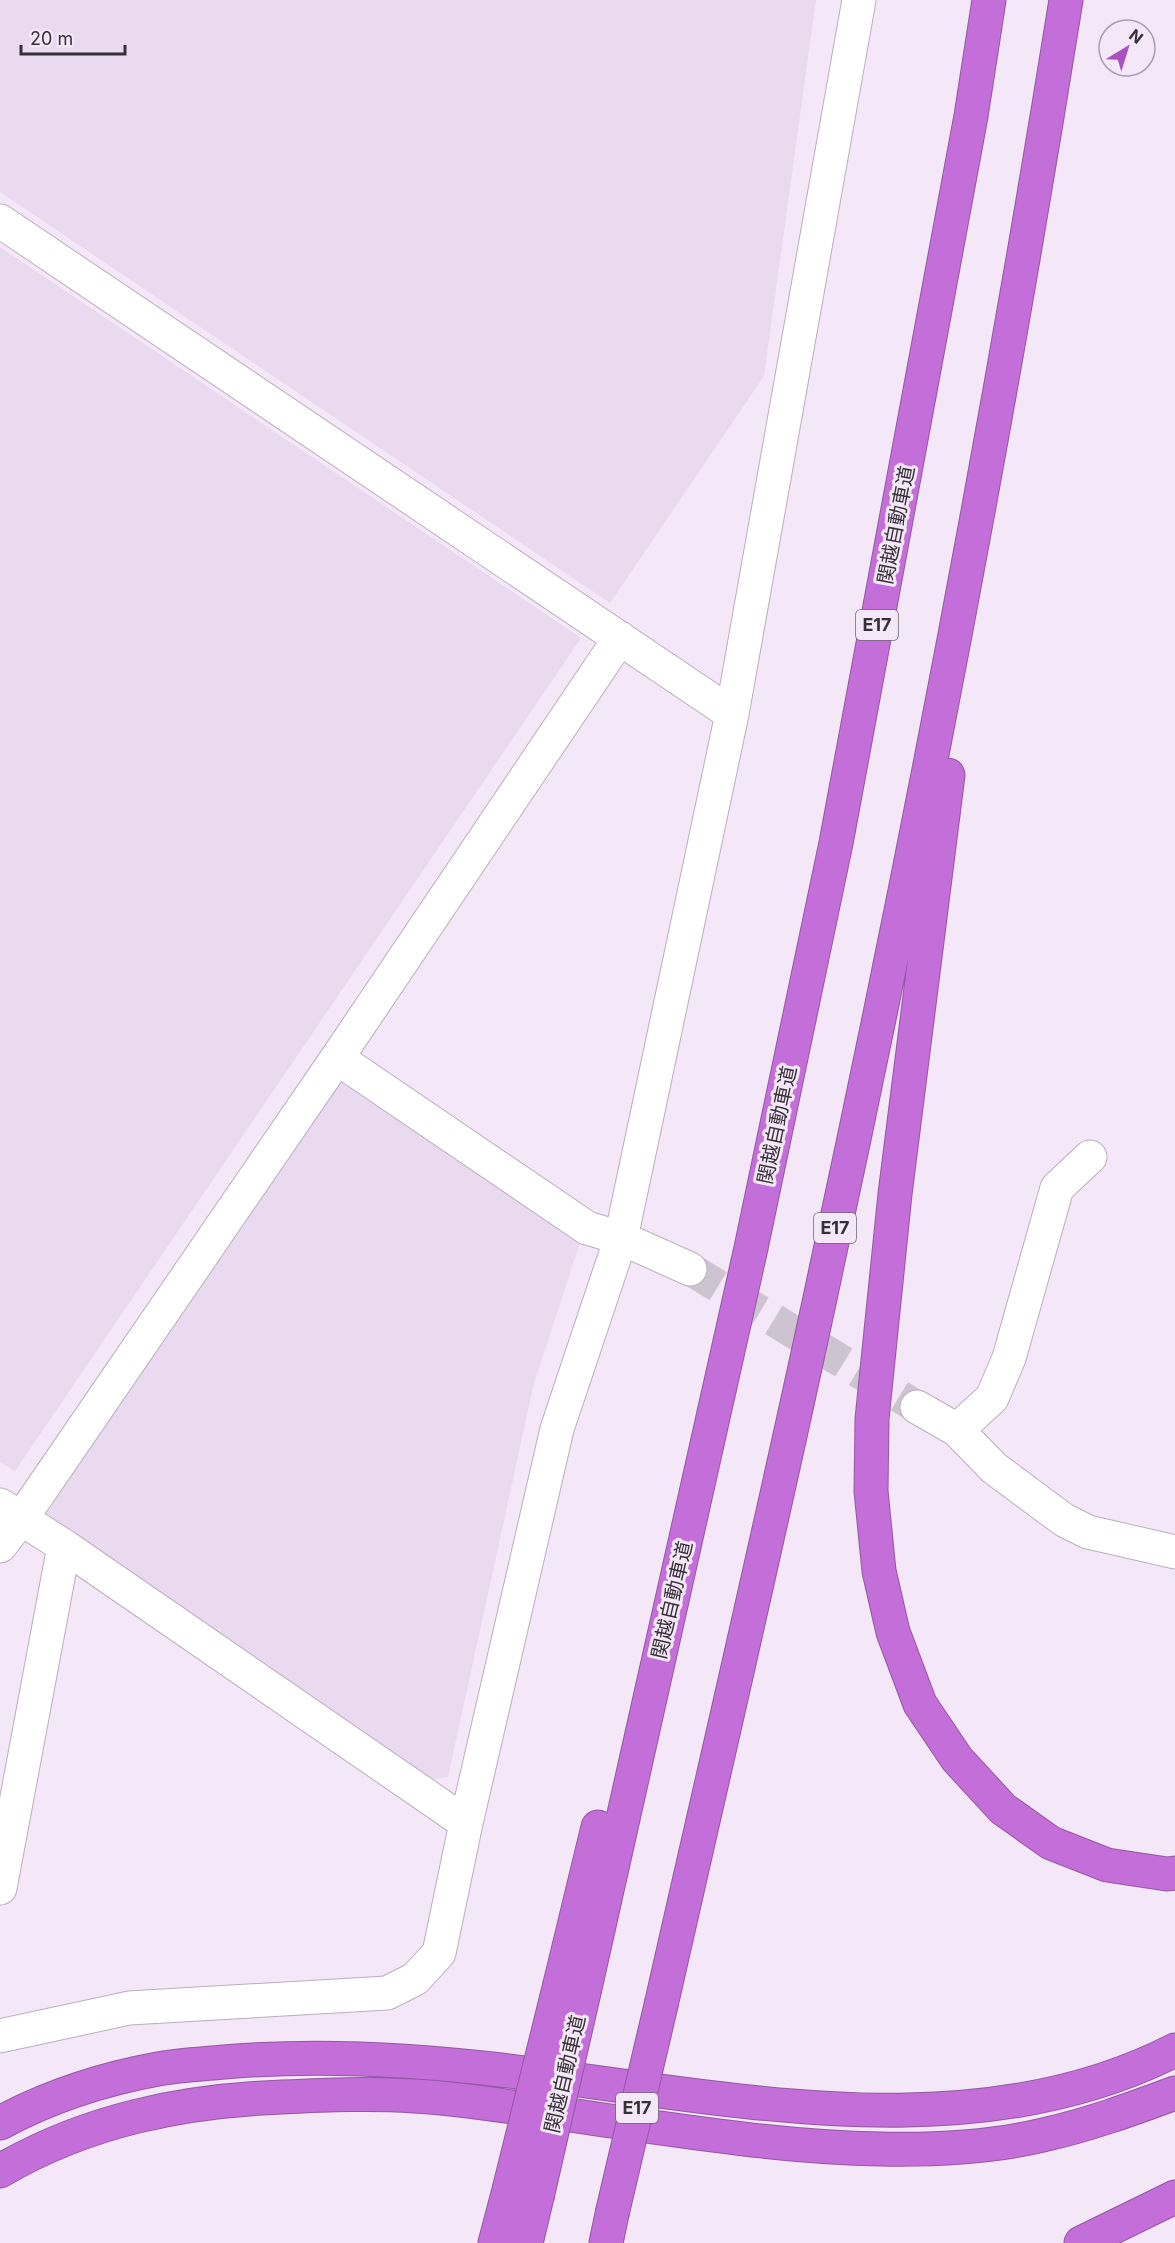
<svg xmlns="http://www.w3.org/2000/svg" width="1175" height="2243" viewBox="0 0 1175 2243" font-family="Inter,'Noto Sans JP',sans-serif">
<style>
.built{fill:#eadaef}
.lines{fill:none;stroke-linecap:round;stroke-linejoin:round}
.street-tunnel{stroke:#cec3d1;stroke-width:33;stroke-dasharray:33 16;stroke-linecap:butt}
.street-casing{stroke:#baaebc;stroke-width:35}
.secondary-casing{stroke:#baaebc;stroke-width:35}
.highway-casing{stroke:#9259a0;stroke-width:35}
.street{stroke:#fff;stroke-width:33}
.secondary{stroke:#fff;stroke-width:33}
.highway{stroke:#c46ed9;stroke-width:33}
.highway-bridge-casing{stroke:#9259a0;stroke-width:35;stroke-linecap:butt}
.highway-bridge{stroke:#c46ed9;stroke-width:33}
.labels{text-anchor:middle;stroke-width:6;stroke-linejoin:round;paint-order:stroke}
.shield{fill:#f4e7f7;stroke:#6e6871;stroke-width:1.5}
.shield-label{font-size:18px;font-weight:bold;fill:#353137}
.street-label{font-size:20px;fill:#353137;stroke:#f4e7f7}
</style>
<rect width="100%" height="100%" fill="#f4e7f7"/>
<path class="built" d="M 0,0 L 816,0 L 764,376 L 610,603 L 0,192 Z
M 0,247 L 581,638 L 15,1471 L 0,1462 Z
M 334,1074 L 580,1243 L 534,1383 L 448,1777 L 431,1780 L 39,1512 Z"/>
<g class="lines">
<path class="street-tunnel" d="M 690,1269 L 917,1407"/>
<defs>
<path id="street" d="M 0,221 L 732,714
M 337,1058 L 587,1228 L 621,1238 L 690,1269
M 917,1407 L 957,1430 L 994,1468 L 1064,1520 L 1088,1532 L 1175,1552
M 957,1430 L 992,1398 L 1009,1358 L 1057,1188 L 1090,1157
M 0,1505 L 64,1546 L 466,1823
M 21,1519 L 337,1058 L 620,638
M 0,1888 L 64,1546
M 0,2036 L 129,2008 L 387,1993 L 415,1979 L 439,1953 L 466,1823 L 557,1429 L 621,1238 L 732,714 L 859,0"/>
<path id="secondary" d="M 0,1546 L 21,1519"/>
<path id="highway" d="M 948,775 L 895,1194 L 872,1419 L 871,1491 L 879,1571 L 893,1632 L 920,1704 L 957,1759 L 1003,1809 L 1051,1843 L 1107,1865 L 1167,1874 L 1175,1873
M 560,1984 L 598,1827
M 585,1988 L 751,1248 L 836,843 L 971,116 L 989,0
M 662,2001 C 717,1758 774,1515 826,1270 C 917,849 998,426 1066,0
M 0,2123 C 50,2096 103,2079 158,2069 C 180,2065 203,2064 224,2062 C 316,2054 409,2059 501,2070 C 719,2095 968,2156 1175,2050
M 0,2171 C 87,2120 182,2101 282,2097 C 326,2095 370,2093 414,2096 C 456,2098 499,2105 540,2111 C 653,2126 767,2147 881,2149 C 933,2150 993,2147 1043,2135 C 1088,2125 1132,2109 1175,2093
M 495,2243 L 509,2190
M 526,2243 L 537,2197
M 606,2243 L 612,2214
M 1081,2243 L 1175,2197"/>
</defs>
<use href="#street" class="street-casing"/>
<use href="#secondary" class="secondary-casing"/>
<use href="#highway" class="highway-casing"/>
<use href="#street" class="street"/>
<use href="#secondary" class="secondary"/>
<use href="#highway" class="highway"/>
<defs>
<path id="highway-bridge" d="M 509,2190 L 560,1984
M 537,2197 L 585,1988
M 612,2214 L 662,2001"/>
</defs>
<use href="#highway-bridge" class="highway-bridge-casing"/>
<use href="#highway-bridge" class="highway-bridge"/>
</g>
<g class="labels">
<g class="shield">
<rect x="856" y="610" width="42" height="30" rx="4.5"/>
<rect x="814" y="1213" width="42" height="30" rx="4.5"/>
<rect x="616" y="2093" width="42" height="30" rx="4.5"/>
</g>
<g class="shield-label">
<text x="877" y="631">E17</text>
<text x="835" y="1234">E17</text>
<text x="637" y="2114">E17</text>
</g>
<g class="street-label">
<text transform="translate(896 525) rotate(-79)" y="7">関越自動車道</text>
<text transform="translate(777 1125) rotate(-78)" y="7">関越自動車道</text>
<text transform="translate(672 1600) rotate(-77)" y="7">関越自動車道</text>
<text transform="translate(565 2074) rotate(-77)" y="7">関越自動車道</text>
</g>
</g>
<g transform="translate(1127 48) rotate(38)"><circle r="28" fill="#f4e7f7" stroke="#a89eaa" stroke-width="1.5"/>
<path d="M0-4.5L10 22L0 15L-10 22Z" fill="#a951be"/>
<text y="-9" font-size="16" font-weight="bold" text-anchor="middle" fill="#353137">N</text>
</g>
<path d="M21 45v9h104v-9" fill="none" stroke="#353137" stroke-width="3"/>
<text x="30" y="45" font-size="18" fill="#353137" stroke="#f4e7f7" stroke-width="4.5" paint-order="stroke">20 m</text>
</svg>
